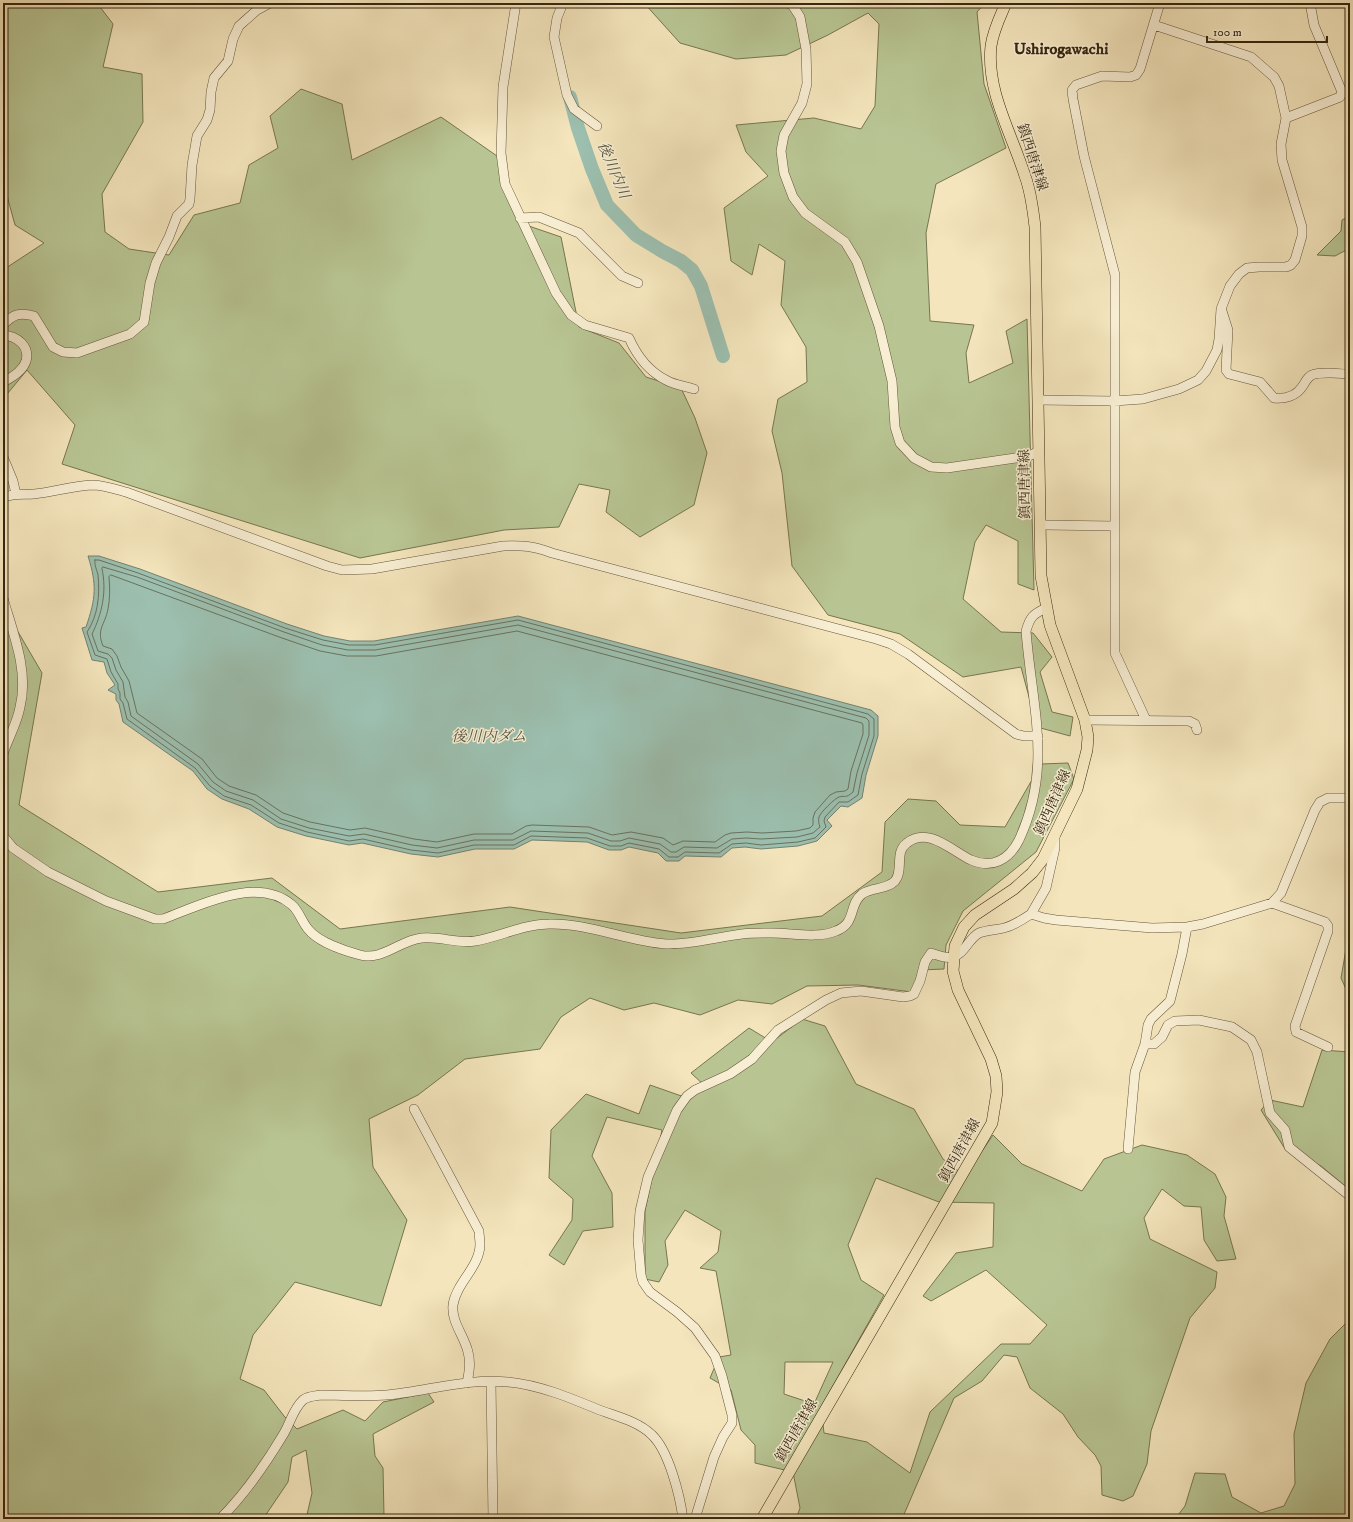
<svg xmlns="http://www.w3.org/2000/svg" width="1353" height="1522" viewBox="0 0 1353 1522" font-family="'IM FELL DW Pica','Noto Serif JP',serif">
<style>
.green{fill:#b8c593;stroke:#777650;fill-rule:evenodd}
.water{fill:#9cbfaf;stroke:#73826f}
.lines{fill:none;stroke-linecap:round;stroke-linejoin:round}
.shore{stroke:#69725e;stroke-width:1}
.river{stroke:#9cbfaf;stroke-width:14}
.minor-casing{stroke:#66563a;stroke-width:10}
.major-casing{stroke:#36260e;stroke-width:12}
.minor{stroke:#f8eed3;stroke-width:9}
.major{stroke:#f4e5bc;stroke-width:11}
.labels{text-anchor:middle;stroke-width:3;stroke-linejoin:round;paint-order:stroke}
.street-label{font-size:14px;fill:#36260e;stroke:#f8eed3}
.water-label{font-size:15px;font-style:italic;fill:#55543e;stroke:#f8eed3}
.quarter-label{font-size:16px;font-weight:bold;fill:#36260e;stroke:#f8eed3}
</style>
<rect width="100%" height="100%" fill="#f4e5bc"/>
<filter id="stains"><feTurbulence type="fractalNoise" baseFrequency=".005" numOctaves="4"/><feColorMatrix values="0 0 0 0 .2 0 0 0 0 .09 0 0 0 0 .02 0 0 0 .5 -.17"/></filter>
<radialGradient id="worn" r=".72"><stop offset=".6" stop-color="#630" stop-opacity="0"/><stop offset="1" stop-color="#630" stop-opacity=".3"/></radialGradient>
<path class="green" d="M 3,3 L 97,3 L 113,24 L 103,67 L 142,74 L 143,122 L 102,194 L 105,232 L 129,249 L 169,255 L 194,215 L 240,203 L 249,165 L 278,148 L 270,116 L 301,89 L 342,104 L 352,160 L 441,117 L 497,156 L 520,223 L 561,237 L 579,327 L 619,343 L 646,377 L 681,388 L 695,418 L 707,453 L 694,505 L 640,537 L 606,512 L 610,490 L 579,484 L 559,527 L 504,530 L 360,558 L 62,464 L 75,425 L 27,370 L 3,399 L 3,270 L 44,243 L 15,225 L 3,181 Z
M 644,3 L 985,3 L 977,12 L 984,84 L 1006,148 L 936,184 L 926,233 L 930,321 L 974,325 L 966,353 L 969,383 L 1013,363 L 1006,331 L 1027,319 L 1034,590 L 1018,584 L 1018,541 L 986,525 L 975,542 L 963,599 L 1001,632 L 1033,633 L 1052,657 L 1040,672 L 1052,712 L 1073,717 L 1070,736 L 1037,727 L 1021,667 L 963,677 L 900,634 L 828,615 L 792,566 L 782,473 L 772,431 L 778,399 L 807,382 L 806,347 L 781,305 L 785,261 L 759,244 L 752,275 L 731,261 L 724,208 L 768,176 L 746,152 L 736,125 L 814,118 L 861,129 L 875,106 L 879,24 L 868,13 L 828,35 L 786,55 L 736,59 L 680,43 Z
M 1350,216 L 1350,248 L 1335,256 L 1317,255 L 1341,231 L 1342,220 Z
M 3,606 L 42,673 L 19,805 L 158,892 L 272,878 L 340,929 L 510,907 L 681,933 L 822,916 L 882,872 L 885,822 L 908,799 L 936,801 L 960,825 L 1005,827 L 1041,764 L 1068,763 L 1074,779 L 1036,852 L 963,911 L 946,945 L 944,969 L 921,970 L 912,992 L 858,985 L 807,986 L 772,1004 L 738,1000 L 700,1015 L 654,1003 L 624,1010 L 590,998 L 561,1017 L 540,1049 L 465,1059 L 418,1095 L 369,1119 L 373,1167 L 407,1220 L 381,1306 L 295,1282 L 253,1335 L 240,1379 L 264,1390 L 284,1416 L 297,1429 L 343,1410 L 365,1421 L 383,1402 L 428,1393 L 434,1402 L 373,1434 L 375,1456 L 383,1468 L 384,1516 L 388,1519 L 306,1519 L 312,1493 L 306,1450 L 292,1457 L 288,1482 L 263,1519 L 3,1519 Z
M 1350,945 L 1350,998 L 1341,978 L 1346,949 Z
M 802,1019 L 825,1026 L 856,1084 L 914,1109 L 943,1159 L 965,1176 L 993,1135 L 1022,1164 L 1082,1191 L 1104,1159 L 1142,1145 L 1187,1155 L 1215,1174 L 1226,1197 L 1224,1216 L 1236,1259 L 1217,1261 L 1204,1240 L 1201,1207 L 1184,1206 L 1162,1189 L 1144,1218 L 1150,1239 L 1217,1272 L 1215,1288 L 1190,1318 L 1151,1431 L 1147,1464 L 1133,1496 L 1123,1501 L 1102,1495 L 1101,1466 L 1095,1455 L 1078,1437 L 1063,1414 L 1030,1388 L 1017,1357 L 1004,1355 L 982,1381 L 954,1398 L 902,1519 L 796,1519 L 800,1508 L 793,1472 L 755,1463 L 755,1445 L 741,1430 L 731,1390 L 710,1378 L 719,1357 L 731,1355 L 716,1271 L 700,1268 L 718,1252 L 721,1231 L 685,1210 L 665,1241 L 668,1265 L 659,1282 L 645,1279 L 645,1211 L 662,1130 L 607,1117 L 592,1156 L 612,1193 L 613,1227 L 583,1231 L 564,1265 L 549,1255 L 572,1220 L 573,1199 L 549,1178 L 551,1130 L 586,1094 L 639,1114 L 650,1085 L 690,1099 L 705,1086 L 691,1073 L 749,1028 L 772,1042 ZM 876,1178 L 939,1202 L 994,1203 L 993,1247 L 956,1253 L 923,1296 L 931,1301 L 986,1270 L 1047,1325 L 1030,1344 L 1001,1344 L 930,1412 L 910,1473 L 867,1442 L 824,1433 L 821,1407 L 884,1295 L 861,1280 L 848,1245 ZM 785,1362 L 833,1362 L 814,1404 L 784,1394 Z
M 1322,1050 L 1350,1052 L 1350,1190 L 1321,1166 L 1285,1149 L 1261,1110 L 1270,1100 L 1303,1107 Z
M 1350,1319 L 1350,1519 L 1175,1519 L 1185,1506 L 1195,1473 L 1225,1474 L 1232,1497 L 1261,1513 L 1284,1506 L 1295,1484 L 1294,1434 L 1306,1383 L 1330,1339 Z"/>
<path class="water" d="M 88,556 L 99,556 L 140,569 L 287,624 L 324,636 L 350,641 L 374,641 L 518,616 L 871,710 L 878,716 L 878,736 L 866,775 L 862,798 L 848,807 L 841,806 L 827,820 L 832,826 L 817,841 L 798,846 L 761,849 L 745,847 L 732,848 L 721,857 L 685,856 L 679,861 L 666,861 L 658,853 L 629,847 L 621,850 L 609,850 L 587,842 L 532,840 L 514,849 L 475,849 L 438,857 L 411,854 L 362,843 L 349,845 L 306,836 L 277,827 L 249,809 L 222,799 L 207,789 L 193,771 L 123,722 L 119,704 L 116,700 L 116,694 L 108,690 L 115,685 L 107,673 L 104,662 L 92,660 L 82,628 L 86,627 C 96,598 97,585 88,556 Z"/>
<g class="lines">
<path class="shore" d="M 95,560 L 99,560 L 138,573 L 285,628 L 323,640 L 349,645 L 375,645 L 518,620 L 868,714 L 874,719 L 874,736 L 862,774 L 858,795 L 848,802 L 839,802 L 825,817 L 824,821 L 826,827 L 815,838 L 798,842 L 761,845 L 746,843 L 732,844 L 719,853 L 685,852 L 678,857 L 669,857 L 659,849 L 629,843 L 621,846 L 610,846 L 587,838 L 531,836 L 514,845 L 474,845 L 438,853 L 411,850 L 363,839 L 349,841 L 307,832 L 279,823 L 251,805 L 224,796 L 210,786 L 195,768 L 127,719 L 123,703 L 120,699 L 120,693 L 118,689 L 118,684 L 111,672 L 107,659 L 95,655 L 87,632 C 98,616 100,595 98,575 C 97,570 94,565 95,560 Z
M 103,567 L 137,577 L 284,632 L 322,645 L 348,650 L 375,650 L 518,625 L 866,718 L 869,721 L 869,735 L 857,773 L 853,792 C 845,799 846,795 839,797 C 835,798 820,813 819,817 C 818,821 819,824 820,827 L 813,833 L 797,837 L 761,839 L 746,838 L 732,839 L 717,848 L 684,847 L 676,852 L 671,852 L 660,844 L 629,838 L 620,841 L 611,841 L 588,833 L 531,831 L 513,840 L 474,840 L 437,848 L 412,845 L 364,834 L 349,836 L 309,828 L 281,819 L 253,800 L 226,791 L 213,782 L 198,764 L 131,716 L 128,702 L 125,697 L 123,682 L 116,670 L 112,658 L 108,654 L 98,651 L 92,634 C 102,614 107,591 102,569 Z
M 111,575 L 282,638 L 320,651 L 347,656 L 376,656 L 517,631 L 862,723 L 863,725 L 863,734 L 851,771 L 848,789 L 845,791 L 836,792 L 830,795 L 815,812 L 813,818 L 813,825 L 810,828 L 796,831 L 762,833 L 747,832 L 731,833 L 725,835 L 715,842 L 683,841 L 673,845 L 663,838 L 631,832 L 612,835 L 589,827 L 532,825 L 526,826 L 512,834 L 474,834 L 437,842 L 414,839 L 365,828 L 350,830 L 310,822 L 283,813 L 256,795 L 229,786 L 217,778 L 202,759 L 137,713 L 129,681 L 121,667 L 117,656 L 112,649 L 103,646 C 96,629 105,625 108,609 C 110,599 110,588 109,577 Z"/>
<path class="river" d="M 570,97 L 578,128 L 592,169 L 607,205 L 636,235 L 662,251 L 681,261 L 692,270 L 701,286 L 723,356"/>
<defs>
<path id="minor" d="M 516,3 L 503,87 L 501,153 L 505,184 L 556,293 L 571,315 L 585,325 L 629,338 C 637,356 648,371 666,380 C 674,385 685,386 694,389
M 563,3 L 557,18 L 554,37 L 567,95 L 574,109 L 597,126
M 788,3 L 793,6 L 800,17 L 806,49 L 807,84 L 802,103 L 784,135 L 781,151 L 784,173 L 793,197 L 805,213 L 845,242 L 857,262 L 879,326 L 892,381 L 895,427 L 900,443 L 914,458 L 931,467 L 947,468 L 1029,456 L 1039,451
M 1286,118 L 1340,97 L 1342,92 L 1314,25 L 1310,3
M 520,218 L 539,217 L 579,233 L 622,276 L 638,283
M 1222,311 L 1228,330 L 1226,370 L 1229,374 L 1260,382 L 1274,398 C 1285,399 1296,396 1302,387 C 1305,383 1307,377 1312,375 C 1319,372 1343,373 1350,375
M 3,325 C 13,314 20,312 34,316 L 53,347 L 63,352 L 77,353 L 130,334 L 144,322 L 150,283 L 156,263 L 169,237 L 177,216 L 189,204 L 190,199 L 192,165 L 197,136 L 207,120 L 210,110 L 211,92 L 214,78 L 228,61 L 233,39 L 239,26 L 257,10 L 270,3
M 3,335 C 17,336 30,346 26,361 C 23,371 11,378 3,382
M 1038,400 L 1114,401 L 1143,399 L 1179,389 L 1198,380 L 1206,371 L 1217,350 L 1219,339 L 1221,309 L 1230,286 L 1239,274 L 1247,268 L 1259,267 L 1286,267 L 1291,265 L 1295,260 L 1302,236 L 1302,227 L 1282,160 L 1281,144 L 1286,118 L 1279,86 L 1274,77 L 1251,57 L 1154,25
M 3,457 L 13,481 L 16,494
M 3,498 C 13,493 23,495 34,494 C 53,492 72,486 92,485 C 103,485 115,489 126,492 L 327,566 L 342,570 L 372,569 L 503,546 C 522,545 534,546 552,553 L 876,639 L 891,644 L 908,654 L 1016,734 L 1024,736 L 1038,736
M 1045,525 L 1114,526
M 3,598 C 13,633 29,671 20,707 C 17,724 8,738 3,754
M 1085,720 L 1189,721 L 1195,724 L 1197,730
M 1146,720 L 1115,653 L 1115,275 L 1084,156 L 1073,99 L 1072,90 L 1076,85 L 1102,76 L 1130,77 L 1136,75 L 1140,69 L 1160,3
M 3,836 L 13,848 L 48,872 L 106,901 L 155,919 L 163,919 C 199,906 257,875 292,905 C 299,911 302,922 308,929 C 318,942 345,951 360,955 C 383,961 400,940 422,938 C 440,936 457,944 475,941 C 500,937 523,924 549,924 C 589,923 626,941 666,944 C 691,945 717,937 742,934 C 752,933 762,933 772,933 C 792,933 817,939 836,931 C 857,923 848,905 862,894 C 872,887 886,890 895,881 C 904,870 894,852 907,843 C 928,826 952,851 971,860 C 992,869 1009,860 1019,840 C 1053,767 1032,707 1026,631 C 1030,617 1033,614 1046,608
M 1272,903 L 1325,922 L 1328,926 L 1328,931 L 1295,1026 L 1296,1032 L 1328,1047
M 1031,914 L 1046,888 L 1055,848 L 1055,835
M 1145,1044 L 1154,1044 L 1162,1037 L 1168,1025 L 1175,1021 L 1199,1020 L 1232,1027 L 1251,1040 L 1257,1052 L 1270,1113 L 1285,1130 L 1289,1147 L 1350,1196
M 414,1109 L 479,1231 C 479,1235 480,1240 480,1244 C 480,1267 456,1283 453,1305 C 451,1322 465,1337 468,1352 C 471,1363 469,1373 467,1383
M 1128,1149 L 1135,1072 L 1145,1044 L 1148,1025 L 1151,1019 L 1170,1001 L 1182,954 L 1187,927
M 491,1382 L 493,1519
M 220,1519 C 245,1494 265,1465 283,1435 C 290,1424 293,1409 303,1400 C 308,1396 314,1396 321,1395 C 343,1395 365,1397 387,1395 C 427,1391 468,1378 508,1382 C 539,1385 568,1397 597,1409 C 615,1416 638,1421 652,1435 C 669,1451 680,1496 683,1519
M 661,1519 L 683,1519
M 695,1519 L 714,1457 L 723,1437 L 732,1423 L 732,1415 L 722,1376 L 715,1356 L 695,1328 L 677,1312 L 650,1292 L 643,1282 L 641,1275 L 638,1240 L 640,1211 L 648,1177 L 677,1110 L 687,1096 L 695,1090 L 730,1074 L 752,1059 L 778,1030 L 826,1000 L 841,993 L 861,991 L 903,997 L 910,996 L 914,994 L 920,981 L 925,962 L 931,953 C 938,955 945,959 952,957 C 965,954 968,939 979,933 C 987,930 996,930 1004,928 C 1015,925 1022,920 1031,914 L 1044,918 L 1056,920 L 1152,928 L 1187,927 L 1203,924 L 1272,903 L 1281,893 L 1315,810 L 1320,802 L 1328,798 L 1350,798"/>
<path id="major" d="M 762,1519 L 992,1123 L 997,1092 L 996,1076 L 991,1059 L 958,990 L 953,971 L 955,946 L 964,927 L 975,915 L 1014,889 L 1032,873 L 1043,859 L 1077,789 L 1087,750 L 1088,737 L 1085,720 L 1050,625 L 1041,576 L 1035,227 C 1033,209 1031,192 1025,176 C 1012,134 986,91 991,46 C 993,31 1000,17 1006,3"/>
</defs>
<use href="#minor" class="minor-casing"/>
<use href="#major" class="major-casing"/>
<use href="#minor" class="minor"/>
<use href="#major" class="major"/>
</g>
<g class="labels">
<g class="street-label">
<text transform="translate(1033 157) rotate(72)" y="5">鎮西唐津線</text>
<text transform="translate(1024 484) rotate(-91)" y="5">鎮西唐津線</text>
<text transform="translate(1052 802) rotate(-66)" y="5">鎮西唐津線</text>
<text transform="translate(959 1150) rotate(-61)" y="5">鎮西唐津線</text>
<text transform="translate(796 1430) rotate(-60)" y="5">鎮西唐津線</text>
</g>
<g class="water-label">
<text transform="translate(614 170) rotate(67)" y="5">後川内川</text>
<text x="489" y="741">後川内ダム</text>
</g>
<g class="quarter-label">
<text x="1061" y="54">Ushirogawachi</text>
</g>
</g>
<rect width="1353" height="1522" fill="none" stroke="#f4e5bc" stroke-width="16"/>
<rect x="4" y="4" width="1345" height="1514" fill="none" stroke="#36260e" stroke-width="2"/>
<rect x="8" y="8" width="1337" height="1506" fill="none" stroke="#36260e"/>
<path d="M1207 36v6h120v-6" fill="none" stroke="#36260e" stroke-width="2"/>
<text x="1213" y="36" font-size="12" fill="#36260e" stroke="#f8eed3" stroke-width="3" paint-order="stroke">100 m</text>
<rect width="100%" height="100%" filter="url(#stains)"/>
<rect width="100%" height="100%" fill="url(#worn)"/>
</svg>
